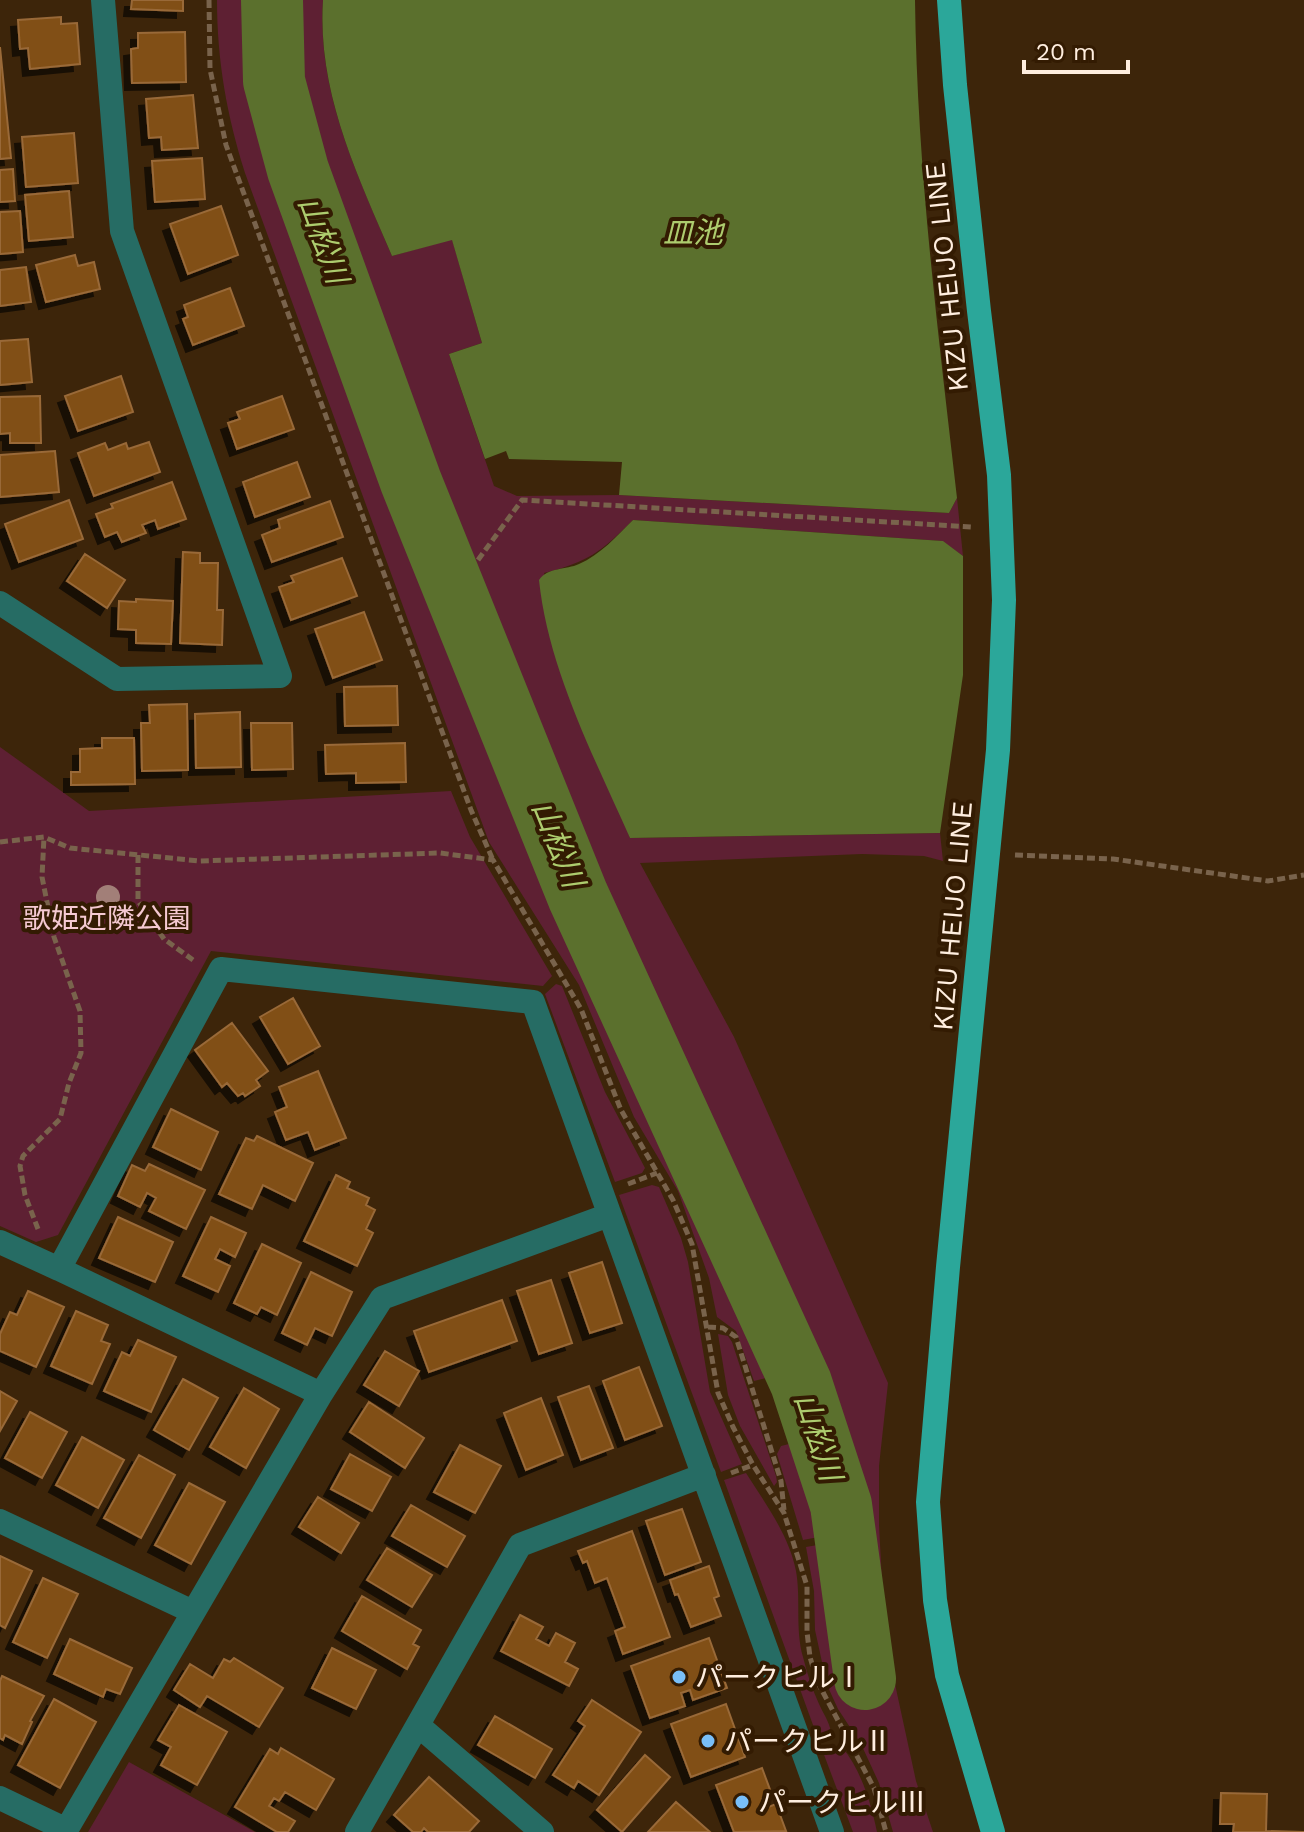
<svg xmlns="http://www.w3.org/2000/svg" width="1304" height="1832" viewBox="0 0 1304 1832" font-family="'Work Sans','Noto Sans JP',sans-serif">
<style>
.green{fill:#5e2033}
.water{fill:#5b702d}
.lines{fill:none;stroke-linecap:round;stroke-linejoin:round}
.river{stroke:#5b702d;stroke-width:62}
.building{fill:#814f15;stroke:#996938;stroke-width:2;filter:url(#shadow)}
.path{stroke:#79634c;stroke-width:5;stroke-dasharray:8 4;stroke-linecap:butt}
.minor{stroke:#266c64;stroke-width:24}
.major{stroke:#2ba79a;stroke-width:24}
.tree{fill:#a27f78}
.poi-dot{fill:#79bff8;stroke:#331b02;stroke-width:3}
.labels{text-anchor:middle;stroke-width:8;stroke-linejoin:round;paint-order:stroke}
.street-label{font-size:28px;fill:#ffeedf;stroke:#331b02}
.park-label{font-size:28px;fill:#f5c9d2;stroke:#331b02}
.poi-label{font-size:28px;fill:#ffeedf;stroke:#331b02;text-anchor:start}
.water-label{font-size:30px;font-style:italic;fill:#adcc6e;stroke:#331b02}
</style>
<defs>
<filter id="shadow"><feDropShadow dx="-7" dy="7" stdDeviation="0" flood-color="#0009"/></filter>
</defs>
<rect width="100%" height="100%" fill="#3d250a"/>
<path class="green" d="M 217,0 L 253,0 C 252,56 260,108 275,161 L 421,556 L 526,826 L 531,825 C 576,925 621,1024 668,1123 C 731,1256 798,1391 829,1535 L 803,1540 L 777,1454 L 781,1446 L 793,1443 L 774,1376 L 754,1381 L 736,1331 L 717,1317 L 709,1278 L 678,1191 L 634,1117 L 579,985 L 489,842 L 245,173 C 227,116 217,61 217,0 Z
M 290,0 L 323,0 C 317,93 357,173 392,256 L 452,239 L 482,343 L 449,354 L 494,486 L 517,496 L 619,495 L 949,513 L 957,498 L 963,556 L 942,541 L 633,520 C 601,552 588,562 544,573 L 630,838 L 940,833 L 943,861 L 924,856 L 862,854 L 640,863 L 734,1037 L 888,1383 L 879,1466 L 879,1525 L 885,1638 L 916,1781 L 933,1832 L 893,1832 L 879,1783 L 861,1744 L 838,1709 L 827,1685 L 815,1630 L 814,1591 L 806,1547 L 829,1543 L 853,1690 L 880,1684 L 853,1500 L 802,1349 L 728,1178 L 589,881 L 560,813 L 563,809 L 425,462 L 430,459 L 418,429 L 410,422 L 311,154 C 297,103 288,54 290,0 Z
M 0,747 L 89,811 L 451,791 L 470,837 L 552,976 L 543,986 L 211,951 L 58,1235 L 36,1242 L 0,1226 Z
M 556,984 L 562,986 L 605,1092 L 645,1168 L 642,1173 L 615,1182 L 545,994 Z
M 652,1185 L 659,1187 L 681,1238 L 688,1262 L 710,1392 L 742,1464 L 721,1472 L 619,1195 Z
M 718,1334 L 728,1336 L 732,1342 L 776,1476 L 777,1482 L 774,1486 L 740,1426 L 728,1395 Z
M 746,1473 C 765,1503 789,1535 796,1571 C 801,1599 795,1629 803,1657 C 807,1673 812,1689 819,1704 C 823,1713 829,1721 831,1732 L 817,1736 L 724,1480 Z
M 834,1747 L 842,1747 C 861,1770 871,1803 877,1832 L 853,1832 L 823,1752 Z
M 129,1762 L 255,1832 L 88,1832 Z"/>
<path class="water" d="M 323,0 L 915,0 C 917,167 938,332 957,498 L 949,513 L 619,495 L 622,462 L 509,459 L 506,451 L 485,459 L 449,354 L 482,343 L 452,240 L 392,256 C 357,174 317,92 323,0 Z
M 633,520 L 943,541 L 963,556 L 963,675 L 940,833 L 630,838 C 594,757 548,668 539,580 C 548,567 566,570 579,564 C 600,555 617,536 633,520 Z"/>
<g class="lines">
<path class="river" d="M 272,0 L 274,81 L 298,170 L 411,482 L 578,896 L 801,1383 L 841,1505 L 865,1679"/>
</g>
<path class="building" d="M 132,0 L 183,0 L 183,11 L 131,9 Z
M 61,17 L 61,24 L 77,23 L 80,64 L 30,69 L 28,48 L 20,49 L 18,20 Z
M 185,32 L 186,82 L 132,83 L 131,49 L 138,48 L 138,33 Z
M 0,47 L 11,158 L 0,159 Z
M 193,95 L 198,148 L 162,150 L 161,137 L 149,138 L 146,99 Z
M 74,133 L 78,183 L 26,187 L 22,137 Z
M 202,158 L 205,199 L 155,202 L 152,161 Z
M 13,169 L 15,201 L 0,202 L 0,170 Z
M 69,191 L 73,237 L 29,241 L 25,195 Z
M 221,206 L 238,255 L 188,274 L 170,224 Z
M 20,211 L 23,252 L 0,254 L 0,212 Z
M 75,255 L 78,266 L 94,262 L 100,289 L 46,302 L 36,265 Z
M 26,267 L 31,302 L 0,306 L 0,270 Z
M 230,288 L 244,326 L 193,345 L 183,319 L 188,317 L 184,305 Z
M 28,339 L 32,382 L 0,385 L 0,341 Z
M 121,376 L 133,412 L 78,431 L 65,396 Z
M 40,396 L 41,443 L 10,443 L 10,433 L 0,434 L 0,397 Z
M 282,396 L 294,429 L 237,449 L 228,423 L 240,419 L 237,412 Z
M 149,442 L 160,472 L 94,496 L 78,453 L 105,443 L 108,450 L 126,443 L 128,449 Z
M 55,451 L 59,492 L 0,497 L 0,455 Z
M 297,462 L 310,497 L 255,517 L 243,482 Z
M 172,482 L 186,519 L 158,529 L 155,520 L 142,525 L 146,533 L 122,542 L 117,532 L 105,537 L 96,514 L 113,508 L 111,504 Z
M 69,500 L 83,539 L 19,562 L 5,524 Z
M 330,501 L 343,537 L 272,562 L 262,535 L 280,528 L 278,520 Z
M 183,552 L 200,553 L 200,563 L 218,563 L 217,610 L 223,610 L 222,645 L 180,643 Z
M 85,554 L 125,580 L 107,608 L 67,581 Z
M 342,558 L 357,596 L 291,620 L 279,587 L 294,582 L 291,576 Z
M 136,599 L 173,601 L 171,644 L 136,643 L 136,630 L 118,629 L 119,601 L 136,602 Z
M 364,612 L 382,660 L 333,678 L 315,629 Z
M 397,686 L 398,725 L 345,726 L 344,687 Z
M 187,704 L 188,770 L 142,771 L 141,723 L 150,723 L 149,705 Z
M 240,712 L 241,767 L 196,768 L 195,714 Z
M 251,723 L 292,723 L 293,769 L 252,770 Z
M 102,738 L 134,738 L 135,784 L 71,785 L 71,772 L 80,772 L 80,749 L 102,748 Z
M 405,743 L 406,782 L 356,783 L 356,773 L 326,774 L 325,745 Z
M 293,998 L 320,1046 L 288,1064 L 260,1017 Z
M 232,1023 L 268,1071 L 256,1080 L 260,1086 L 245,1096 L 243,1093 L 238,1096 L 227,1083 L 222,1087 L 195,1050 Z
M 318,1071 L 346,1138 L 315,1150 L 308,1132 L 286,1140 L 275,1112 L 287,1107 L 279,1087 Z
M 171,1109 L 218,1132 L 201,1170 L 153,1147 Z
M 257,1136 L 313,1163 L 295,1201 L 263,1185 L 252,1209 L 219,1194 L 246,1138 L 254,1141 Z
M 149,1164 L 205,1190 L 186,1229 L 149,1211 L 156,1198 L 147,1193 L 140,1207 L 118,1196 L 132,1165 L 145,1171 Z
M 336,1175 L 350,1182 L 347,1188 L 369,1198 L 366,1205 L 375,1210 L 366,1229 L 373,1233 L 357,1266 L 304,1241 Z
M 118,1217 L 173,1242 L 155,1282 L 99,1258 Z
M 211,1217 L 246,1233 L 235,1257 L 220,1249 L 215,1259 L 230,1266 L 218,1292 L 183,1276 Z
M 262,1244 L 301,1263 L 277,1315 L 261,1307 L 257,1314 L 234,1303 Z
M 602,1262 L 622,1323 L 590,1333 L 569,1273 Z
M 311,1272 L 352,1292 L 332,1336 L 315,1328 L 307,1345 L 282,1333 Z
M 551,1280 L 572,1343 L 539,1354 L 517,1291 Z
M 28,1291 L 64,1307 L 36,1367 L 0,1351 L 0,1334 L 10,1312 L 17,1315 Z
M 502,1300 L 517,1341 L 429,1372 L 414,1331 Z
M 76,1311 L 108,1325 L 101,1341 L 110,1344 L 92,1384 L 51,1366 Z
M 138,1340 L 176,1357 L 151,1412 L 104,1391 L 122,1352 L 130,1356 Z
M 385,1351 L 419,1371 L 399,1406 L 364,1385 Z
M 639,1367 L 662,1426 L 625,1440 L 603,1381 Z
M 183,1379 L 218,1398 L 189,1450 L 154,1430 Z
M 589,1386 L 613,1448 L 581,1460 L 558,1397 Z
M 244,1388 L 279,1409 L 246,1468 L 210,1447 Z
M 0,1391 L 17,1401 L 0,1431 Z
M 541,1398 L 563,1455 L 526,1470 L 504,1413 Z
M 369,1402 L 424,1438 L 405,1468 L 350,1432 Z
M 30,1412 L 67,1432 L 42,1478 L 5,1458 Z
M 82,1437 L 124,1460 L 98,1508 L 56,1485 Z
M 460,1445 L 501,1466 L 475,1513 L 434,1492 Z
M 350,1454 L 391,1477 L 372,1511 L 331,1489 Z
M 139,1455 L 175,1475 L 141,1538 L 104,1518 Z
M 189,1483 L 225,1502 L 191,1564 L 155,1545 Z
M 318,1497 L 359,1523 L 341,1553 L 299,1527 Z
M 411,1505 L 465,1536 L 447,1567 L 392,1536 Z
M 682,1509 L 701,1562 L 665,1575 L 646,1521 Z
M 632,1531 L 670,1637 L 623,1654 L 615,1631 L 625,1627 L 607,1578 L 595,1583 L 587,1561 L 583,1563 L 578,1551 Z
M 387,1548 L 432,1575 L 412,1607 L 367,1580 Z
M 0,1556 L 32,1571 L 5,1628 L 0,1625 Z
M 709,1566 L 719,1596 L 714,1598 L 721,1616 L 691,1627 L 678,1594 L 675,1595 L 670,1580 Z
M 43,1578 L 78,1594 L 47,1658 L 13,1642 Z
M 362,1596 L 421,1630 L 413,1644 L 419,1647 L 407,1669 L 342,1631 Z
M 520,1615 L 543,1627 L 536,1639 L 549,1646 L 556,1633 L 575,1643 L 565,1662 L 578,1669 L 569,1686 L 501,1651 Z
M 709,1638 L 727,1688 L 693,1700 L 690,1690 L 681,1693 L 685,1706 L 650,1718 L 631,1666 Z
M 70,1639 L 132,1668 L 120,1694 L 106,1689 L 103,1697 L 54,1674 Z
M 332,1648 L 376,1670 L 356,1709 L 312,1688 Z
M 234,1658 L 283,1688 L 259,1727 L 207,1696 L 200,1707 L 174,1690 L 190,1664 L 213,1678 L 224,1659 L 230,1662 Z
M 2,1676 L 44,1696 L 30,1721 L 32,1722 L 22,1744 L 5,1735 L 3,1740 L 0,1738 L 0,1681 Z
M 54,1699 L 96,1722 L 60,1788 L 18,1765 Z
M 592,1700 L 641,1732 L 599,1795 L 578,1781 L 574,1788 L 553,1775 L 585,1726 L 578,1721 Z
M 726,1704 L 745,1757 L 691,1777 L 671,1724 Z
M 179,1705 L 227,1732 L 197,1785 L 161,1765 L 171,1747 L 158,1740 Z
M 495,1716 L 552,1749 L 535,1778 L 478,1745 Z
M 281,1748 L 334,1779 L 316,1810 L 285,1792 L 279,1801 L 274,1798 L 269,1806 L 295,1821 L 288,1832 L 277,1832 L 235,1807 L 270,1749 L 278,1754 Z
M 645,1755 L 670,1777 L 622,1832 L 597,1810 Z
M 762,1768 L 772,1795 L 762,1799 L 766,1808 L 776,1804 L 786,1831 L 734,1832 L 716,1785 Z
M 429,1777 L 479,1821 L 469,1832 L 428,1832 L 424,1828 L 421,1832 L 413,1832 L 394,1815 Z
M 1221,1793 L 1267,1794 L 1266,1831 L 1304,1832 L 1233,1832 L 1234,1824 L 1220,1824 Z
M 676,1802 L 710,1832 L 648,1832 Z"/>
<g class="lines">
<path class="path" d="M 209,0 L 210,69 L 226,145 L 471,810 L 493,860
M 478,560 L 522,500 L 972,527
M 0,842 L 44,837 L 70,848 L 200,861 L 440,853 L 493,860 L 581,1009 L 621,1110 L 673,1200 L 692,1244 L 718,1393 L 733,1427 L 753,1465 L 784,1513 L 807,1586 L 807,1632 L 810,1657 L 817,1681 L 874,1788 L 886,1832
M 138,855 L 138,901 L 164,939 L 193,960
M 1015,855 L 1113,859 L 1268,881 L 1304,875
M 628,1184 L 657,1173
M 38,1229 L 25,1195 L 20,1166 L 23,1156 L 60,1119 L 69,1083 L 81,1053 L 80,1011 L 54,937 L 42,877 L 44,837
M 708,1327 L 723,1328 L 736,1337 L 781,1481 L 784,1510
M 731,1473 L 753,1465"/>
<path class="minor" d="M 0,603 L 117,679 L 280,676 L 122,231 L 103,0
M 0,1242 L 59,1269 L 221,969 L 533,1002 L 832,1832
M 59,1269 L 321,1394
M 0,1521 L 193,1612
M 419,1726 L 542,1832
M 0,1798 L 67,1830
M 65,1832 L 321,1394 L 382,1298 L 609,1215
M 357,1832 L 520,1545 L 704,1475"/>
<path class="major" d="M 949,0 L 955,85 L 979,311 L 999,475 L 1004,600 L 998,750 L 948,1267 L 928,1502 L 935,1600 L 947,1675 L 993,1832"/>
</g>
<circle class="tree" cx="108" cy="897" r="12"/>
<g class="poi-dot">
<circle cx="679" cy="1677" r="8"/>
<circle cx="708" cy="1741" r="8"/>
<circle cx="742" cy="1802" r="8"/>
</g>
<g class="labels">
<g class="street-label">
<text transform="translate(946 277) rotate(-96)" y="10">KIZU HEIJO LINE</text>
<text transform="translate(952 916) rotate(-85)" y="10">KIZU HEIJO LINE</text>
</g>
<g class="park-label">
<text x="107" y="928">歌姫近隣公園</text>
</g>
<g class="poi-label">
<text x="695" y="1687">パークヒルⅠ</text>
<text x="724" y="1751">パークヒルⅡ</text>
<text x="758" y="1812">パークヒルⅢ</text>
</g>
<g class="water-label">
<text x="693" y="243">皿池</text>
<text transform="translate(323 240) rotate(70)" y="10">山松川</text>
<text transform="translate(558 844) rotate(68)" y="10">山松川</text>
<text transform="translate(818 1437) rotate(72)" y="10">山松川</text>
</g>
</g>
<path d="M1024 60v12h104v-12" fill="none" stroke="#ffeedf" stroke-width="4"/>
<text x="1036" y="60" font-size="24" fill="#ffeedf" stroke="#331b02" stroke-width="6" paint-order="stroke">20 m</text>
</svg>
